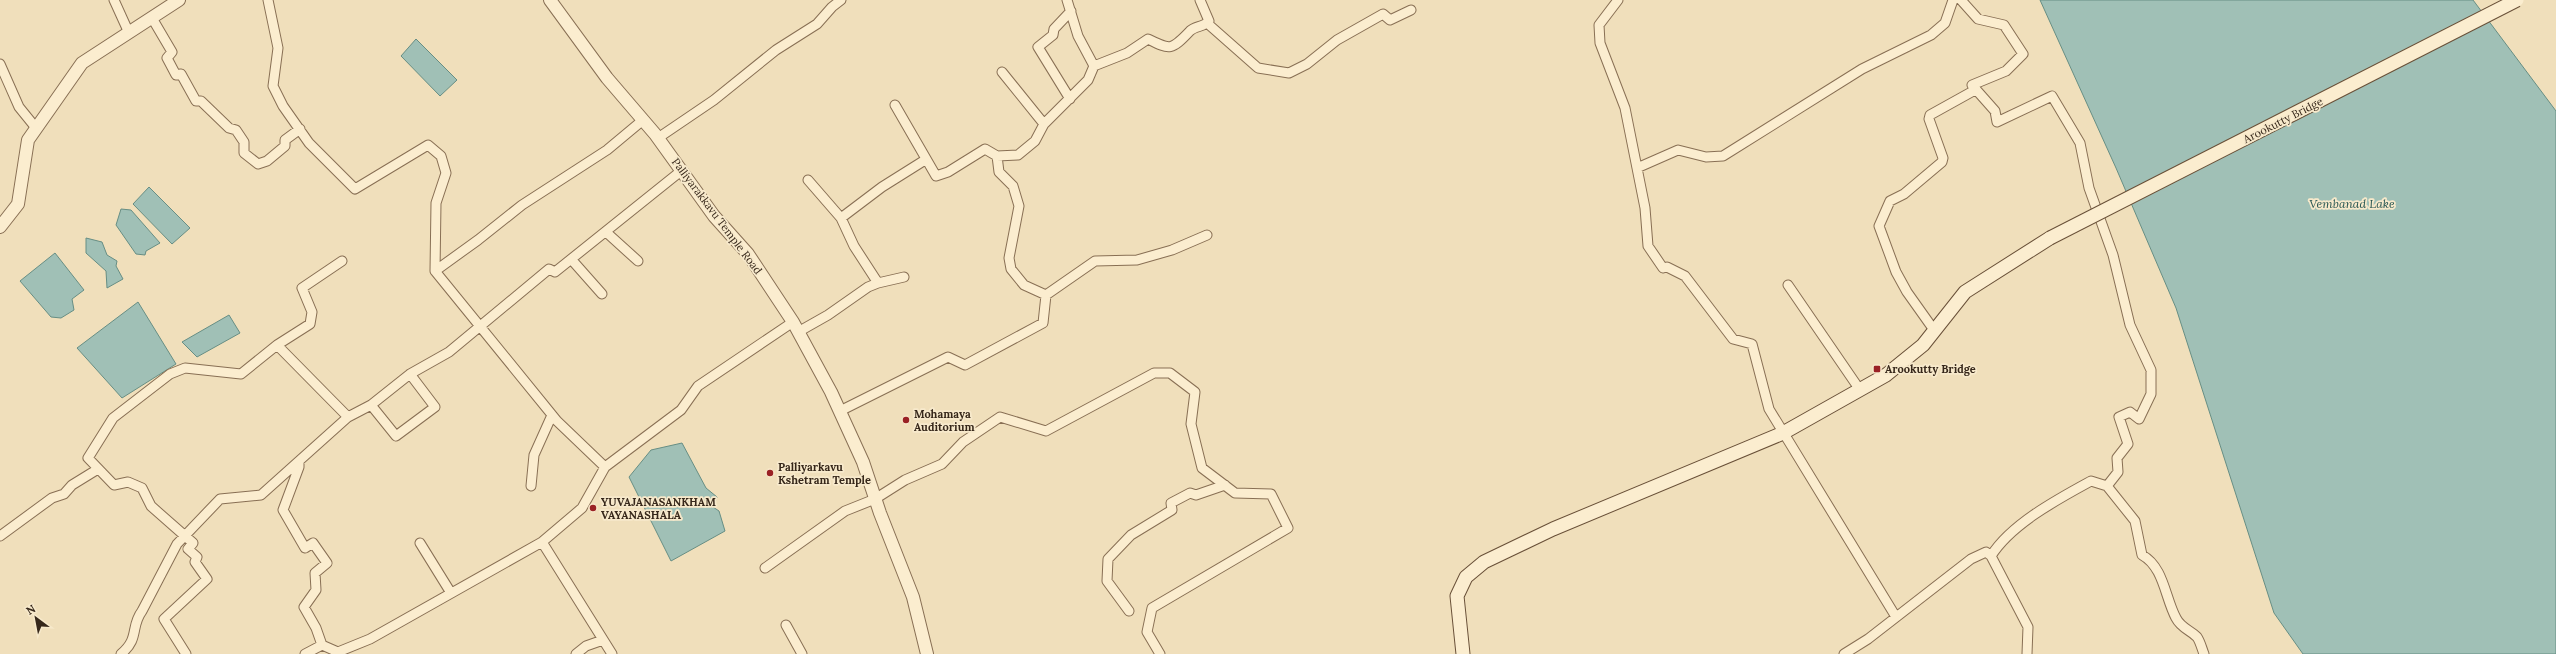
<svg xmlns="http://www.w3.org/2000/svg" width="2556" height="654" viewBox="0 0 2556 654" font-family="Lora,serif">
<style>
.water{fill:#a0c0b6;stroke:#678e84}
.lines{fill:none;stroke-linecap:round;stroke-linejoin:round}
.minor-casing{stroke:#886f54;stroke-width:11}
.tertiary-casing{stroke:#886f54;stroke-width:14}
.secondary-casing{stroke:#695038;stroke-width:15}
.minor{stroke:#fbedcf;stroke-width:9}
.tertiary{stroke:#fbedcf;stroke-width:12}
.secondary{stroke:#fbedcf;stroke-width:13}
.secondary-bridge-casing{stroke:#695038;stroke-width:15;stroke-linecap:butt}
.secondary-bridge{stroke:#fbedcf;stroke-width:13}
.poi-dot{fill:#9a2124;stroke:#f7e9cb;stroke-width:1.5}
.labels{text-anchor:middle;stroke-width:3.5;stroke-linejoin:round;paint-order:stroke}
.street-label{font-size:11px;fill:#36271a;stroke:#f7e9cb}
.poi-label{font-size:11px;font-weight:bold;fill:#36271a;stroke:#f7e9cb;text-anchor:start}
.water-label{font-size:12px;font-style:italic;fill:#285753;stroke:#f7e9cb}
</style>
<rect width="100%" height="100%" fill="#f0dfbb"/>
<path class="water" d="M 2040,0 L 2473,0 L 2556,111 L 2556,654 L 2303,654 L 2274,613 L 2176,308 L 2116,168 Z
M 416,39 L 457,80 L 440,96 L 401,56 Z
M 149,187 L 190,228 L 172,244 L 133,204 Z
M 121,209 L 131,210 L 160,243 L 146,251 L 145,255 L 136,254 L 116,225 Z
M 86,238 L 102,242 L 107,255 L 117,261 L 116,266 L 123,279 L 107,288 L 106,271 L 86,253 Z
M 55,253 L 84,290 L 72,299 L 74,310 L 61,318 L 51,317 L 20,281 Z
M 138,302 L 176,364 L 122,398 L 77,348 Z
M 229,315 L 240,333 L 197,357 L 182,342 Z
M 682,443 L 706,488 L 717,497 L 713,507 L 719,511 L 725,531 L 671,561 L 629,477 L 651,450 Z"/>
<g class="lines">
<defs>
<path id="minor" d="M 114,0 L 129,33
M 268,0 L 278,48 L 273,86 L 283,106 L 309,143 L 355,189 L 428,145 L 441,156 L 446,173 L 436,203 L 435,271 L 557,421 L 605,467
M 1067,0 L 1078,36 L 1094,66
M 1618,0 L 1599,25 L 1600,43 L 1625,108 L 1645,208 L 1648,246 L 1663,268 L 1667,267 L 1685,276 L 1733,339 L 1752,344 L 1769,409 L 1896,617
M 1961,0 L 1978,19 L 2004,25 L 2023,54 L 2006,71 L 1972,85 L 1995,111 L 1997,122 L 2052,96 L 2080,143 L 2089,188 L 2113,255 L 2130,325 L 2151,370 L 2151,394 L 2139,419 L 2130,412 L 2119,417 L 2128,444 L 2117,458 L 2118,472 L 2107,486 L 2091,481 C 2058,499 2011,524 1991,556
M 152,18 L 172,52 L 167,58 L 176,75 L 181,74 L 196,101 L 201,101 L 229,128 L 236,130 L 244,142 L 244,153 L 258,164 L 267,161 L 285,146 L 285,140 L 300,129
M 1207,23 L 1258,68 L 1289,73 L 1307,64 L 1337,40 L 1383,14 L 1390,20 L 1411,10
M 0,64 L 19,107 L 36,128
M 1002,72 L 1044,124
M 1070,99 L 1038,47 L 1053,35 L 1054,29 L 1071,11
M 895,105 L 936,176 L 948,172 L 985,149 L 997,156
M 658,138 L 714,100 L 776,50 L 817,24 L 832,7 L 841,0
M 1637,168 L 1678,150 L 1706,157 L 1723,156 L 1862,69 L 1931,35 L 1945,23 L 1953,0
M 808,180 L 841,218
M 606,232 L 638,261
M 571,259 L 602,294
M 435,271 L 478,240 L 522,205 L 607,150 L 643,120
M 878,283 L 904,277
M 1788,285 L 1860,390
M 1046,295 L 1024,285 L 1011,269 L 1009,258 L 1019,206 L 1013,186 L 999,172 L 997,156 L 1018,155 L 1035,141 L 1044,124 L 1088,80 L 1094,66 L 1127,53 L 1148,39 C 1170,50 1171,51 1190,31 C 1195,26 1204,27 1209,21 L 1200,0
M 1934,330 L 1907,292 L 1896,272 L 1879,226 L 1890,201 L 1904,194 L 1942,162 L 1943,158 L 1929,119 L 1930,115 L 1975,90
M 798,332 L 828,315 L 868,287 L 878,283 L 854,246 L 841,218 L 882,187 L 925,160
M 277,345 L 310,324 L 312,312 L 302,288 L 342,261
M 371,405 L 396,436 L 435,407 L 410,374
M 840,411 L 948,357 L 965,365 L 1043,323 L 1046,295 L 1095,261 L 1137,260 L 1172,250 L 1207,235
M 348,417 L 371,405 L 410,374 L 449,352 L 549,269 L 555,272 L 681,171
M 299,461 L 299,467 L 283,510 L 305,548 L 313,543 L 327,563 L 315,573 L 316,590 L 304,607 L 316,628 L 322,645
M 531,486 L 534,455 L 552,415
M 2107,486 L 2135,521 L 2142,555 C 2164,567 2165,598 2176,618 C 2181,628 2190,630 2197,637 C 2200,641 2202,649 2204,654
M 0,536 L 52,498 L 64,494 L 72,485 L 98,469
M 542,542 L 612,654
M 420,543 L 451,593
M 765,568 L 845,511 L 875,499 L 905,480 L 942,464 L 963,442 L 1000,417 L 1046,431 L 1154,373 L 1170,373 L 1195,392 L 1191,424 L 1202,468 L 1235,493 L 1271,494 L 1288,528 L 1152,608 L 1147,632 L 1160,654
M 1129,611 L 1107,581 L 1108,559 L 1131,535 L 1172,510 L 1171,503 L 1190,493 L 1196,495 L 1225,485
M 786,625 L 802,654
M 121,654 C 140,638 130,627 142,611 L 177,544 L 220,499 L 261,495 L 348,417 L 277,345 L 241,374 L 185,368 L 170,374 L 113,418 L 88,458 L 114,485 L 128,482 L 142,488 L 151,506 L 193,543 L 188,549 L 197,557 L 195,562 L 207,579 L 164,619 L 186,654
M 305,654 L 322,645 L 338,652 L 370,639 L 542,542 L 582,508 L 605,467 L 681,410 L 698,386 L 793,322
M 576,654 L 586,646 L 603,640
M 1844,654 L 1868,639 L 1971,559 L 1986,552 L 1991,556 L 2028,627 L 2027,654"/>
<path id="tertiary" d="M 550,0 L 607,78 L 655,134 L 714,216 L 748,254 L 793,322 L 831,392 L 863,462 L 880,513 L 913,597 L 927,654
M 0,227 L 18,204 L 28,140 L 82,63 L 179,0"/>
<path id="secondary" d="M 1463,654 L 1457,596 L 1466,577 L 1484,562 L 1553,529 L 1783,433 L 1886,375 L 1923,345 L 1965,292 L 2050,238"/>
</defs>
<use href="#minor" class="minor-casing"/>
<use href="#tertiary" class="tertiary-casing"/>
<use href="#secondary" class="secondary-casing"/>
<use href="#minor" class="minor"/>
<use href="#tertiary" class="tertiary"/>
<use href="#secondary" class="secondary"/>
<defs>
<path id="secondary-bridge" d="M 2050,238 L 2517,0"/>
</defs>
<use href="#secondary-bridge" class="secondary-bridge-casing"/>
<use href="#secondary-bridge" class="secondary-bridge"/>
</g>
<g class="poi-dot">
<rect x="1873" y="365" width="8" height="8" rx="2"/>
<circle cx="906" cy="420" r="4"/>
<circle cx="770" cy="473" r="4"/>
<circle cx="593" cy="508" r="4"/>
</g>
<g class="labels">
<g class="street-label">
<text transform="translate(2283 120) rotate(-27)" y="4">Arookutty Bridge</text>
<text transform="translate(717 216) rotate(53)" y="4">Palliyarakkavu Temple Road</text>
</g>
<g class="poi-label">
<text x="1885" y="373">Arookutty Bridge</text>
<text x="914" y="418">Mohamaya<tspan x="914" dy="13">Auditorium</tspan></text>
<text x="778" y="471">Palliyarkavu<tspan x="778" dy="13">Kshetram Temple</tspan></text>
<text x="601" y="506">YUVAJANASANKHAM<tspan x="601" dy="13">VAYANASHALA</tspan></text>
</g>
<g class="water-label">
<text x="2352" y="208">Vembanad Lake</text>
</g>
</g>
<g transform="translate(36 618) rotate(328)" stroke="#f7e9cb" stroke-width="3" paint-order="stroke">
<path d="M0-3L7 15L0 10L-7 15Z" fill="#36271a"/>
<text y="-6" font-size="11" font-weight="bold" text-anchor="middle" fill="#36271a">N</text>
</g>
</svg>
